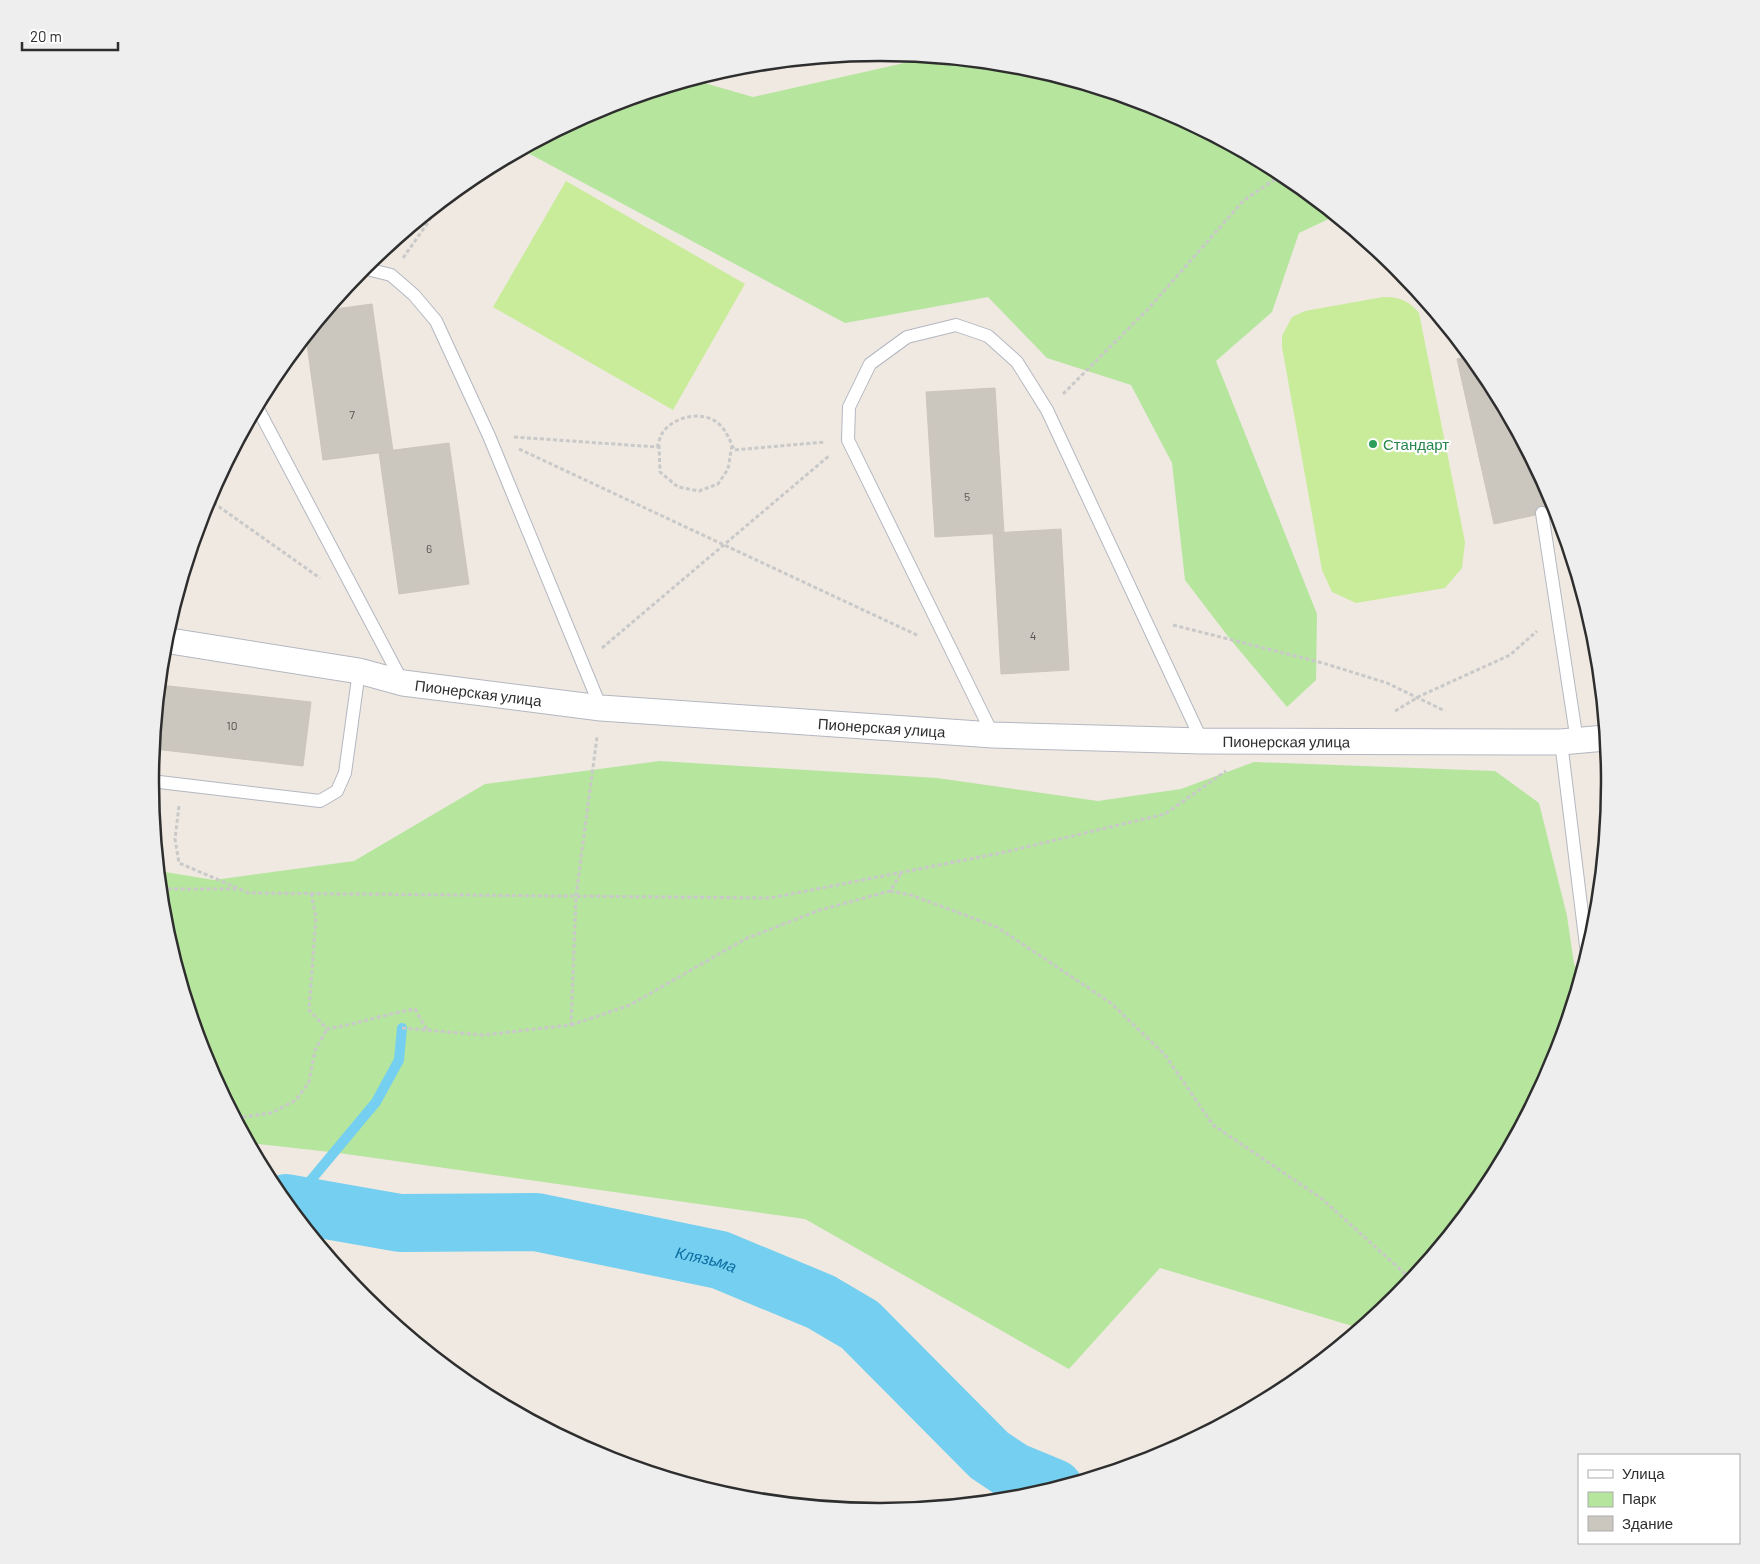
<svg xmlns="http://www.w3.org/2000/svg" width="1760" height="1564" font-family="Barlow,sans-serif">
	<style>
		.green { fill: #b6e59e }
		.pitch { fill: #c9ec9a }
		.lines { fill: none; stroke-linecap: round; stroke-linejoin: round }
		.stream { stroke: #75cff0; stroke-width: 10 }
		.river { stroke: #75cff0; stroke-width: 58 }
		.building { fill: #cbc7bf; stroke: #cbc5ba }
		.service-casing { stroke: #b4b7c1; stroke-width: 14 }
		.minor-casing { stroke: #b4b7c1; stroke-width: 27 }
		.path { stroke: #c9c9c9; stroke-width: 3; stroke-dasharray: 4 2.5; stroke-linecap: butt }
		.service { stroke: #fff; stroke-width: 12 }
		.minor { stroke: #fff; stroke-width: 25 }
		.leisure-dot { fill: #2e9e5b; stroke: #fff; stroke-width: 2 }
		.labels { text-anchor: middle; dominant-baseline: central; stroke-width: 4.5; stroke-linejoin: round; paint-order: stroke }
		.number-label { font-size: 12px; fill: #555452 }
		.leisure-label { font-size: 15px; fill: #27864d; stroke: #fff; text-anchor: start }
		.street-label { font-size: 15px; fill: #2e2e2e; stroke: #fff }
		.water-label { font-size: 16px; font-style: italic; fill: #0d6fa3; stroke: #fff }
		.rim { fill: none; stroke: #2e2e2e; stroke-width: 2.5 }
	</style>
	<rect width="100%" height="100%" fill="#efe9e1"/>
	<!-- green -->
	<path class="green" d="M931,57L1023,67L1159,108L1286,176L1335,216L1299,233L1272,312L1216,361L1317,614L1316,680L1287,707L1230,639L1185,580L1172,463L1131,385L1047,358L988,297L845,323L526,152L509,157L601,108L694,80L753,97Z
		M660,761L937,778L1098,801L1181,789L1254,762L1495,771L1539,803L1567,916L1574,964L1580,976L1554,1061L1486,1188L1396,1298L1359,1328L1160,1268L1069,1369L805,1219L339,1153L250,1143L206,1061L164,924L159,871L214,880L354,861L485,784Z"/>
	<!-- pitch -->
	<path class="pitch" d="M566,181L745,284L673,410L493,307Z
		M1383,297C1399,297 1408,300 1419,313L1465,542L1462,568L1445,588L1356,603L1332,592L1322,570L1282,347V336L1292,317L1305,311Z"/>
	<g class="lines">
		<!-- stream -->
		<path class="stream" d="M291,1204L376,1102L399,1060L402,1028"/>
		<!-- river -->
		<path class="river" id="s1" d="M286,1203L400,1223L536,1222L720,1260L821,1302L860,1325L989,1455L1013,1471L1054,1488"/>
	</g>
	<!-- building -->
	<path class="building" d="M372,304L393,451L323,460L306,337L328,310Z
		M1470,356L1487,377L1542,481L1549,512L1494,524L1457,359Z
		M995,388L1004,533L935,537L926,392Z
		M449,443L469,584L399,594L379,452Z
		M1061,529L1069,670L1001,674L993,533Z
		M160,685L311,702L303,766L154,749Z"/>
	<g class="lines">
		<defs>
			<path id="service" d="M363,268L391,275L414,295L436,321L489,436L601,708
				M257,407L403,683
				M1542,513L1577,741
				M993,735L848,440L849,407L870,364L907,337L956,325L988,336L1017,362L1047,410L1202,741
				M1561,742L1587,954
				M151,781L320,801L337,791L345,773L359,671"/>
			<g id="minor">
				<path id="s2" d="M164,640L359,671L403,683L601,708L993,735L1202,741L1561,742L1605,738"/>
			</g>
		</defs>
		<!-- service casing -->
		<use href="#service" class="service-casing"/>
		<!-- minor casing -->
		<use href="#minor" class="minor-casing"/>
		<!-- path -->
		<path class="path" d="M403,258L443,201
			M1063,394L1148,309L1244,200L1283,174
			M514,437L657,447C659,442 660,436 663,432C674,417 699,411 715,421C725,427 730,440 734,450L825,442
			M659,445L660,472L678,487L699,491L718,484L728,469L732,445
			M519,449L919,636
			M208,499L320,578
			M1173,625L1323,663L1387,683L1445,711
			M602,648L830,455
			M1395,711L1420,696L1510,655L1537,631
			M179,806L175,839L179,863L249,893L770,898L1005,852L1165,814L1226,771
			M161,889H238
			M890,891L911,895L997,927L1111,1003L1165,1055L1213,1125L1321,1198L1411,1279
			M311,893L316,917L309,1010L327,1029C357,1024 385,1014 415,1009L427,1030
			M571,1025L630,1005L745,939L820,910L890,891L902,872
			M402,1028L483,1035L571,1025L576,896L597,737
			M236,1118L271,1113L296,1100L309,1082L315,1050L327,1029"/>
		<!-- service -->
		<use href="#service" class="service"/>
		<!-- minor -->
		<use href="#minor" class="minor"/>
	</g>
	<!-- markers -->
	<circle class="leisure-dot" cx="1373" cy="444" r="5"/>
	<g class="labels">
		<!-- number labels -->
		<g class="number-label">
			<text x="352" y="414">7</text>
			<text x="967" y="496">5</text>
			<text x="429" y="548">6</text>
			<text x="1033" y="635">4</text>
			<text x="232" y="725">10</text>
		</g>
		<!-- leisure labels -->
		<g class="leisure-label">
			<text x="1383" y="444">Стандарт</text>
		</g>
		<!-- street labels -->
		<g class="street-label">
			<text stroke="none"><textPath href="#s2" startOffset="319">Пионерская улица</textPath></text>
			<text stroke="none"><textPath href="#s2" startOffset="724">Пионерская улица</textPath></text>
			<text stroke="none"><textPath href="#s2" startOffset="1129">Пионерская улица</textPath></text>
		</g>
		<!-- water labels -->
		<g class="water-label">
			<text stroke="none"><textPath href="#s1" startOffset="426">Клязьма</textPath></text>
		</g>
	</g>
	<!-- crop -->
	<path d="M0 0H1760V1564H0ZM159 782a721 721 0 1 1 1442 0a721 721 0 1 1-1442 0Z" fill="#eee" fill-rule="evenodd"/>
	<path class="rim" d="M159 782a721 721 0 1 1 1442 0a721 721 0 1 1-1442 0Z"/>
	<!-- legend -->
	<rect x="1578" y="1454" width="162" height="90" fill="#ffffff" stroke="#ababab"/>
	<rect x="1588" y="1470" width="25" height="8" fill="#ffffff" stroke="#ababab"/>
	<text x="1622" y="1479" font-size="15" fill="#2e2e2e">Улица</text>
	<rect x="1588" y="1492" width="25" height="15" fill="#b6e59e" stroke="#ababab"/>
	<text x="1622" y="1504" font-size="15" fill="#2e2e2e">Парк</text>
	<rect x="1588" y="1516" width="25" height="15" fill="#cbc7bf" stroke="#ababab"/>
	<text x="1622" y="1529" font-size="15" fill="#2e2e2e">Здание</text>
	<!-- scale -->
	<path d="M22 42v8h96v-8" fill="none" stroke="#2e2e2e" stroke-width="2.5"/>
	<text x="30" y="42" font-size="15" fill="#2e2e2e" stroke="#ffffff" stroke-width="4" paint-order="stroke">20 m</text>
</svg>
